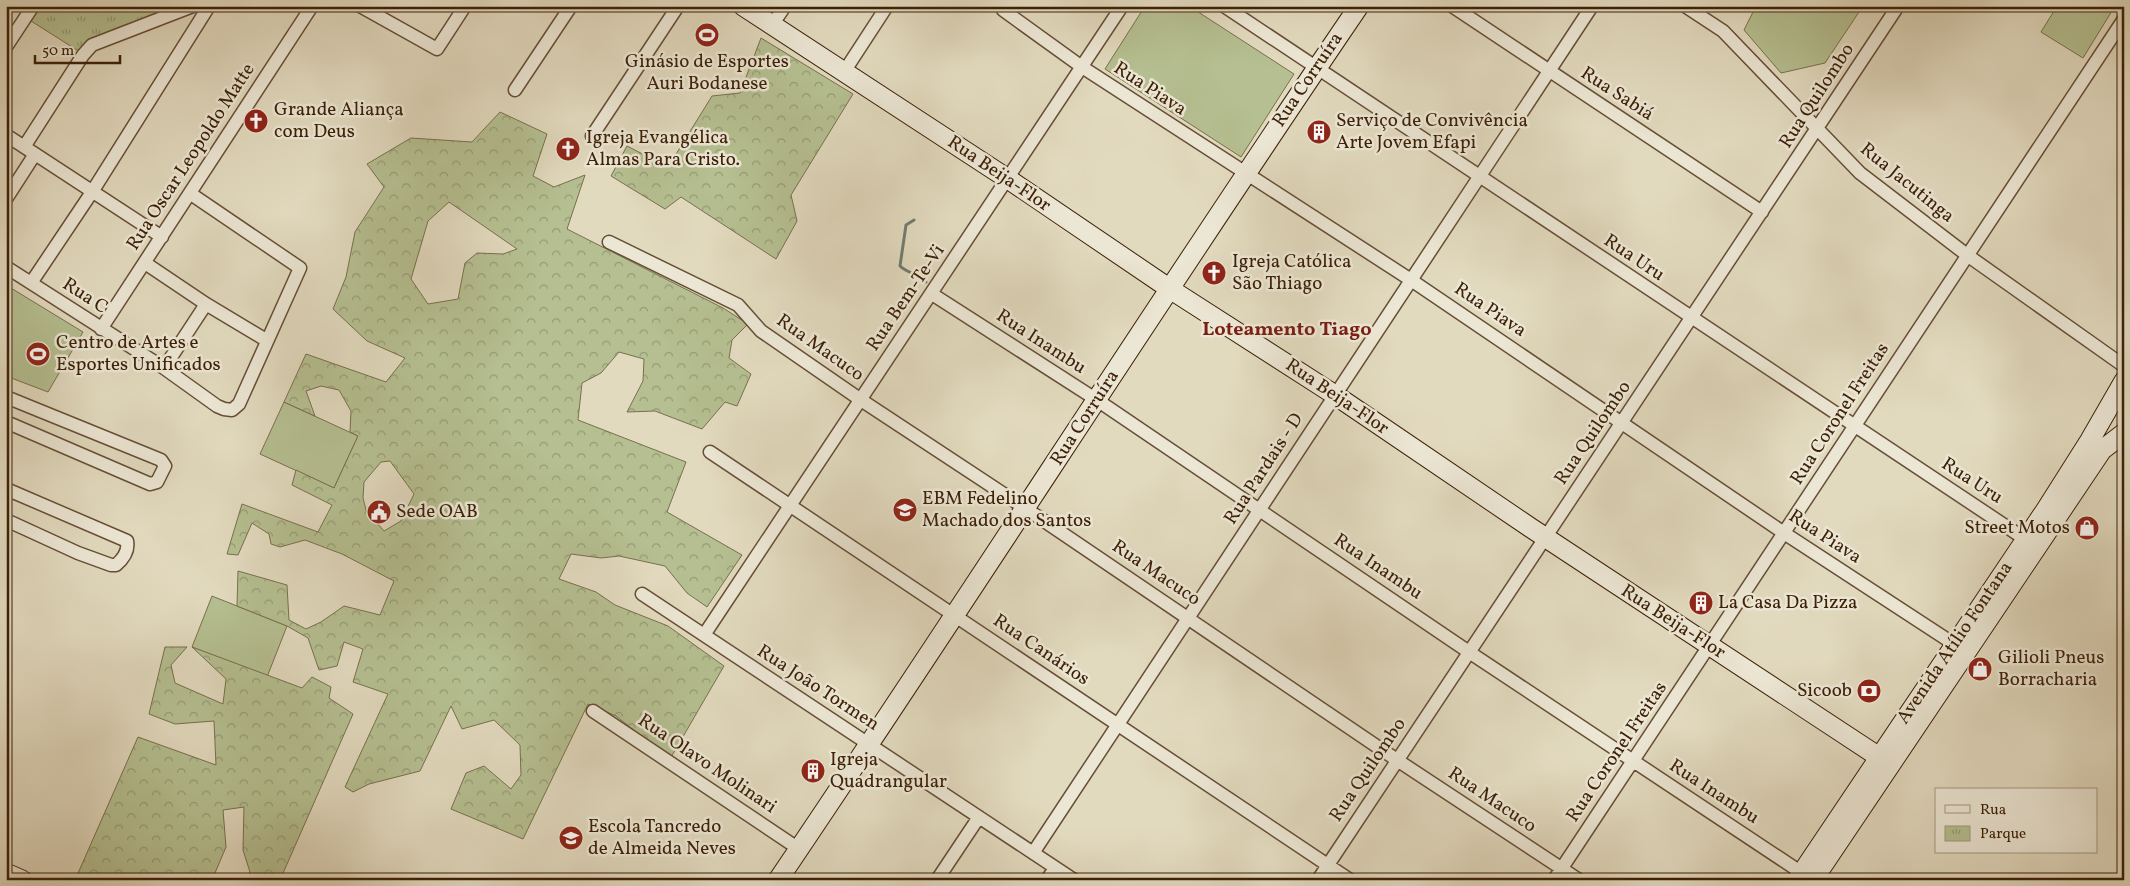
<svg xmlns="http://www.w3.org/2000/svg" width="2130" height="886" font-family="Vollkorn,serif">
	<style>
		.green { fill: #b5bf91; stroke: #78704c }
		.forest { fill: url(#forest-crowns); stroke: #78704c; fill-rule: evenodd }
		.park { fill: url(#park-tufts); stroke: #78704c }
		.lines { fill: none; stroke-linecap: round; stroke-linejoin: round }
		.stream { stroke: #717c71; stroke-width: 3 }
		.street-casing { stroke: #664e35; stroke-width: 15 }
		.secondary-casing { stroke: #3c2007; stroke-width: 21 }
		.street { stroke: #ece7d5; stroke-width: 12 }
		.secondary { stroke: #ece7d5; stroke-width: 19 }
		.labels { text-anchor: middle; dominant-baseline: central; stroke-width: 5; stroke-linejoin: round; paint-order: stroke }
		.poi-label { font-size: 19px; fill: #3c2007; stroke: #ece7d5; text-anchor: start }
		.street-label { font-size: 19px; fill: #3c2007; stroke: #ece7d5 }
		.neighbourhood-label { font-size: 20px; font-weight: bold; fill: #7a1f14; stroke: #ece7d5 }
	</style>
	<defs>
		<pattern id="forest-crowns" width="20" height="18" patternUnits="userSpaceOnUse" patternTransform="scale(1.25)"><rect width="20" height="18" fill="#b5bf91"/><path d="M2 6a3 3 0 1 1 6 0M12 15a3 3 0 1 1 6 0" fill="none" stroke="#949b74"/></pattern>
		<pattern id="park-tufts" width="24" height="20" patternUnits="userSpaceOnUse" patternTransform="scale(1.25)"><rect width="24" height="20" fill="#b5bf91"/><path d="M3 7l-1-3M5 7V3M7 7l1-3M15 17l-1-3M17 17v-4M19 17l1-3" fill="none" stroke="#949b74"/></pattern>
	</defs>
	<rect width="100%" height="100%" fill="#e2dabf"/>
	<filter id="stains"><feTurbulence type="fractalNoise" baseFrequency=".004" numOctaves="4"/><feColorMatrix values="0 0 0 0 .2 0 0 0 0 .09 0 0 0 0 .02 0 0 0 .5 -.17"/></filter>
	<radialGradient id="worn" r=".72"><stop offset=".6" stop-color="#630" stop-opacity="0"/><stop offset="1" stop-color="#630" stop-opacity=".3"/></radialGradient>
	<!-- green -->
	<path class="green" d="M1145,6H1189L1294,74L1241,157L1105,69Z
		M1756,6H1863L1825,63L1781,73L1744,30Z
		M2057,6H2115L2083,58L2041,32Z
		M6,285L83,332L48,392L6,376Z
		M284,402L358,436L334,488L260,454Z
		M212,596L287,626L267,677L192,647Z"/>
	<!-- forest -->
	<path class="forest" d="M761,38L853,94L791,195L797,221L776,259L681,197L665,209L611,176L627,146L668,167L712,96L740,93Z
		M500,112L547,134L533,176L554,187L585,175L567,229L723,308L748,324L732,340L729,358L751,374L737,406L725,402L702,429L655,411L627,412L643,381L644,359L619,352L601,373L582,383L578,420L686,462L667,512L742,555L707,607L687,593L665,566L619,556L601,558L571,554L559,579L596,592L615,605L668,626L724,666L670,759L616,716L588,704L523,839L451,809L466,773L484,766L511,789L521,775L520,745L494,720L462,729L451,706L420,771L369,784L353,792L345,787L388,694L353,682L363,649L344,642L337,666L319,670L308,638L287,626L237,606L238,571L287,585L289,620L306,629L321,622L344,606L380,615L394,581L342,554L305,540L280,547L271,544L269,534L252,523L238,555L227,554L242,504L318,532L332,505L292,485L296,470L334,488L358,436L350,432L351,411L339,390L321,386L306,391L315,416L284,402L306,354L386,382L405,358L367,341L333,309L346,277L355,232L384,187L367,164L411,138L472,142ZM449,202L517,249L503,254L477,253L465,263L458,299L428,304L411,279L428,221ZM390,461L414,494L401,521L384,531L366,510L363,498L364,482L381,462Z
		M165,647H187L171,665L175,683L223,704L226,679L192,647L302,688L312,677L331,687L329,698L353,714L280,880H248L250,872L243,850L244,807L223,810L226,847L212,880H197L182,875L180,880H75L138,737L216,765L214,721L175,724L149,714Z"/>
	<!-- park -->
	<path class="park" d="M40,6H174L84,46L80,52L31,21Z"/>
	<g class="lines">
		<!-- stream -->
		<path class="stream" d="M914,220L906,225L900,266C908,274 921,274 926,282"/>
		<defs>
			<path id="street" d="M360,6L437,49L465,6
				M1224,6L2025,539
				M1452,6L1762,212
				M1685,6L1723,31L1860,173L1967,255L2124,366
				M1003,10L1082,67L1411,280L1784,533L1954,644
				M772,25L785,6
				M6,47L33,6
				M844,72L887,6
				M515,90L571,6
				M6,135L162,237
				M592,136L678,6
				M24,147L83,55L92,45L193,6
				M6,199L35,154
				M609,242L738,305L761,331L861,400L1025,508L1397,760L1579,880
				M145,263L206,304L266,340
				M6,267L164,368L217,406L224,409L232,410L239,404L300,268L191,194
				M31,283L92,192L209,6
				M932,294L1097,400L1469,652L1802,873
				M101,329L312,6
				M164,368L206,304
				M6,397L161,460L165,466L157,482L150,484L6,422
				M710,452L1350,880
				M6,489L127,541C129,551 123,559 116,565H111L78,553L6,520
				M642,594L1074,880
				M704,635L1122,6
				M593,711L799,849
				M1033,853L1592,6
				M937,880L979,817
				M1047,880L1055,868
				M1318,880L1898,6
				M1554,880L2124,19"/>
			<path id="secondary" d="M743,6L1008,179L1170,289L1335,395L1531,528L1879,757
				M6,873L22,880
				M778,880C974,590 1162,295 1359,6
				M1797,880L2045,511L2090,440L2124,381
				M1813,880L2098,456L2102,450L2124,433"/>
		</defs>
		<!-- street casing -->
		<use href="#street" class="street-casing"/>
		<!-- secondary casing -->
		<use href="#secondary" class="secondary-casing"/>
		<!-- street -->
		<use href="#street" class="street"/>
		<!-- secondary -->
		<use href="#secondary" class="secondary"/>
	</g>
	<!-- icons -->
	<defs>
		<symbol id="stadium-disc" viewBox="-11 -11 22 22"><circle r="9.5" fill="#8f2418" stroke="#ece7d5"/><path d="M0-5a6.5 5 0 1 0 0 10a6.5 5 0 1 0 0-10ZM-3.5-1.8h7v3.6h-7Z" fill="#fff"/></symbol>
		<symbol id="church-disc" viewBox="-11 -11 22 22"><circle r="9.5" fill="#8f2418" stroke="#ece7d5"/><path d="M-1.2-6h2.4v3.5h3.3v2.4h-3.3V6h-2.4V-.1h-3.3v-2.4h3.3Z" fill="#fff"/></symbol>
		<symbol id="building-disc" viewBox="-11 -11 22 22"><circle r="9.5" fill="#8f2418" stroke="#ece7d5"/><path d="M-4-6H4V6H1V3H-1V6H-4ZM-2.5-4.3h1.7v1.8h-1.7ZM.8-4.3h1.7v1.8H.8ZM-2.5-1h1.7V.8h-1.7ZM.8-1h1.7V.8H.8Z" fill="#fff"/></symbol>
		<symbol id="school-disc" viewBox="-11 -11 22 22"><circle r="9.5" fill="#8f2418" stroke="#ece7d5"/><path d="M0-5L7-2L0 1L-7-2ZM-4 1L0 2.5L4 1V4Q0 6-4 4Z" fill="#fff"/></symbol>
		<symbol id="civic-disc" viewBox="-11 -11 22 22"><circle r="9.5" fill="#8f2418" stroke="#ece7d5"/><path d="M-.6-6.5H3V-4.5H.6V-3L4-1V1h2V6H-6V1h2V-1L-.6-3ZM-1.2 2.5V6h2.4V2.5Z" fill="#fff"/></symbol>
		<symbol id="shop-disc" viewBox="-11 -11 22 22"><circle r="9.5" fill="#8f2418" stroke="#ece7d5"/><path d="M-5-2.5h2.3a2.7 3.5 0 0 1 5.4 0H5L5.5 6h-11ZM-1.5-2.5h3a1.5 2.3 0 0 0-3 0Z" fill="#fff"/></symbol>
		<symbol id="bank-disc" viewBox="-11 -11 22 22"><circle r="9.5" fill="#8f2418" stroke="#ece7d5"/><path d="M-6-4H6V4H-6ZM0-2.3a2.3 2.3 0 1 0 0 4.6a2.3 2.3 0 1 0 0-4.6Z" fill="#fff"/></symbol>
	</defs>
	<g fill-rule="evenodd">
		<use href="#stadium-disc" x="693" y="21" width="28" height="28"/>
		<use href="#church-disc" x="242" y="107" width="28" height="28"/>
		<use href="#building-disc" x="1305" y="118" width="28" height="28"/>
		<use href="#church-disc" x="554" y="135" width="28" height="28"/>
		<use href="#church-disc" x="1200" y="259" width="28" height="28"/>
		<use href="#stadium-disc" x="24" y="340" width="28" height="28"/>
		<use href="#school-disc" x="891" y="496" width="28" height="28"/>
		<use href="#civic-disc" x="365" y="498" width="28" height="28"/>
		<use href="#shop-disc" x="2073" y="514" width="28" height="28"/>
		<use href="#building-disc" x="1687" y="589" width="28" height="28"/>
		<use href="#shop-disc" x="1966" y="655" width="28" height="28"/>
		<use href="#bank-disc" x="1855" y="677" width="28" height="28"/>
		<use href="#building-disc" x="799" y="757" width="28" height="28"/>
		<use href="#school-disc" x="557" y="824" width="28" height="28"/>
	</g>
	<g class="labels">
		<!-- poi labels -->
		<g class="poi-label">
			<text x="707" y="62" text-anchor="middle">Ginásio de Esportes<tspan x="707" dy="22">Auri Bodanese</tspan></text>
			<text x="274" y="110">Grande Aliança<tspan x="274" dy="22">com Deus</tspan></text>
			<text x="1336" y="121">Serviço de Convivência<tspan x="1336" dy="22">Arte Jovem Efapi</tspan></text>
			<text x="586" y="138">Igreja Evangélica<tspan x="586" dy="22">Almas Para Cristo.</tspan></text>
			<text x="1232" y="262">Igreja Católica<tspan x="1232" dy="22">São Thiago</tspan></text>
			<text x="56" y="343">Centro de Artes e<tspan x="56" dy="22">Esportes Unificados</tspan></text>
			<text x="922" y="499">EBM Fedelino<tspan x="922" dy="22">Machado dos Santos</tspan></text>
			<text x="396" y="512">Sede OAB</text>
			<text x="2070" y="528" text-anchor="end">Street Motos</text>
			<text x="1718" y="603">La Casa Da Pizza</text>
			<text x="1998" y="658">Gilioli Pneus<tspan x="1998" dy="22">Borracharia</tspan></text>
			<text x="1852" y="691" text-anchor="end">Sicoob</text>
			<text x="830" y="760">Igreja<tspan x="830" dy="22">Quadrangular</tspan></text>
			<text x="588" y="827">Escola Tancredo<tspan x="588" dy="22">de Almeida Neves</tspan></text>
		</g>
		<!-- street labels -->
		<g class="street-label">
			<text transform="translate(1308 80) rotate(-56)">Rua Corruíra</text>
			<text transform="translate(1150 89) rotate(33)">Rua Piava</text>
			<text transform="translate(1617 94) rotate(33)">Rua Sabiá</text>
			<text transform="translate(1817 96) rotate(-57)">Rua Quilombo</text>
			<text transform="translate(191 157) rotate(-57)">Rua Oscar Leopoldo Matte</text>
			<text transform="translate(999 174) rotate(34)">Rua Beija-Flor</text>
			<text transform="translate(1907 183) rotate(39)">Rua Jacutinga</text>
			<text transform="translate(1634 258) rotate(34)">Rua Uru</text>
			<text transform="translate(85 296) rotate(33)">Rua C</text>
			<text transform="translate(906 298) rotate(-56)">Rua Bem-Te-Vi</text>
			<text transform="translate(1490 310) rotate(34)">Rua Piava</text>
			<text transform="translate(1041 342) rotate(33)">Rua Inambu</text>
			<text transform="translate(820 348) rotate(35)">Rua Macuco</text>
			<text transform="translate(1337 397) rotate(34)">Rua Beija-Flor</text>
			<text transform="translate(1840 414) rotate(-57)">Rua Coronel Freitas</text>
			<text transform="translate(1085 418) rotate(-57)">Rua Corruíra</text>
			<text transform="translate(1593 433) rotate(-56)">Rua Quilombo</text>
			<text transform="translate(1264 469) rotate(-57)">Rua Pardais - D</text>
			<text transform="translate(1972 481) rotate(33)">Rua Uru</text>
			<text transform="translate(1825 537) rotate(33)">Rua Piava</text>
			<text transform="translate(1378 567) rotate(34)">Rua Inambu</text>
			<text transform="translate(1156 573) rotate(34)">Rua Macuco</text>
			<text transform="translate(1673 622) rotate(33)">Rua Beija-Flor</text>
			<text transform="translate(1955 643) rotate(-56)">Avenida Atílio Fontana</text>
			<text transform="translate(1041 650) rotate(34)">Rua Canários</text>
			<text transform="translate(818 688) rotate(33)">Rua João Tormen</text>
			<text transform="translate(1617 752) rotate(-56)">Rua Coronel Freitas</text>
			<text transform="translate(707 764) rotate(34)">Rua Olavo Molinari</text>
			<text transform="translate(1368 770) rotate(-56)">Rua Quilombo</text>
			<text transform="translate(1714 792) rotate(33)">Rua Inambu</text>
			<text transform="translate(1492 800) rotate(34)">Rua Macuco</text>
		</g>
		<!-- neighbourhood labels -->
		<g class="neighbourhood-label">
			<text x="1287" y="330">Loteamento Tiago</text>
		</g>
	</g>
	<!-- margin -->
	<rect width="2130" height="886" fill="none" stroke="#e2dabf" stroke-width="25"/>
	<rect x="8" y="8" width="2115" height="871" fill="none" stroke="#3c2007" stroke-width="2.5"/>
	<rect x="12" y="12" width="2105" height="861" fill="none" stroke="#3c2007"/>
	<!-- legend -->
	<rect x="1935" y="788" width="162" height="65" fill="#ece7d5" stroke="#a69783"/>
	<rect x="1945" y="805" width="25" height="8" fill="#ece7d5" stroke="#a69783"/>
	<text x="1980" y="814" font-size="15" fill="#3c2007">Rua</text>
	<rect x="1945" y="826" width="25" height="15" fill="url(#park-tufts)" stroke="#a69783"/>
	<text x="1980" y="838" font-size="15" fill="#3c2007">Parque</text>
	<!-- scale -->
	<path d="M35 55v8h85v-8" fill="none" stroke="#3c2007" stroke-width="2.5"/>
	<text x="42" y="55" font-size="15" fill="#3c2007" stroke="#ece7d5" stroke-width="4" paint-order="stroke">50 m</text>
	<rect width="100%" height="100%" filter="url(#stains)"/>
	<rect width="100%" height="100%" fill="url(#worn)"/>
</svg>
